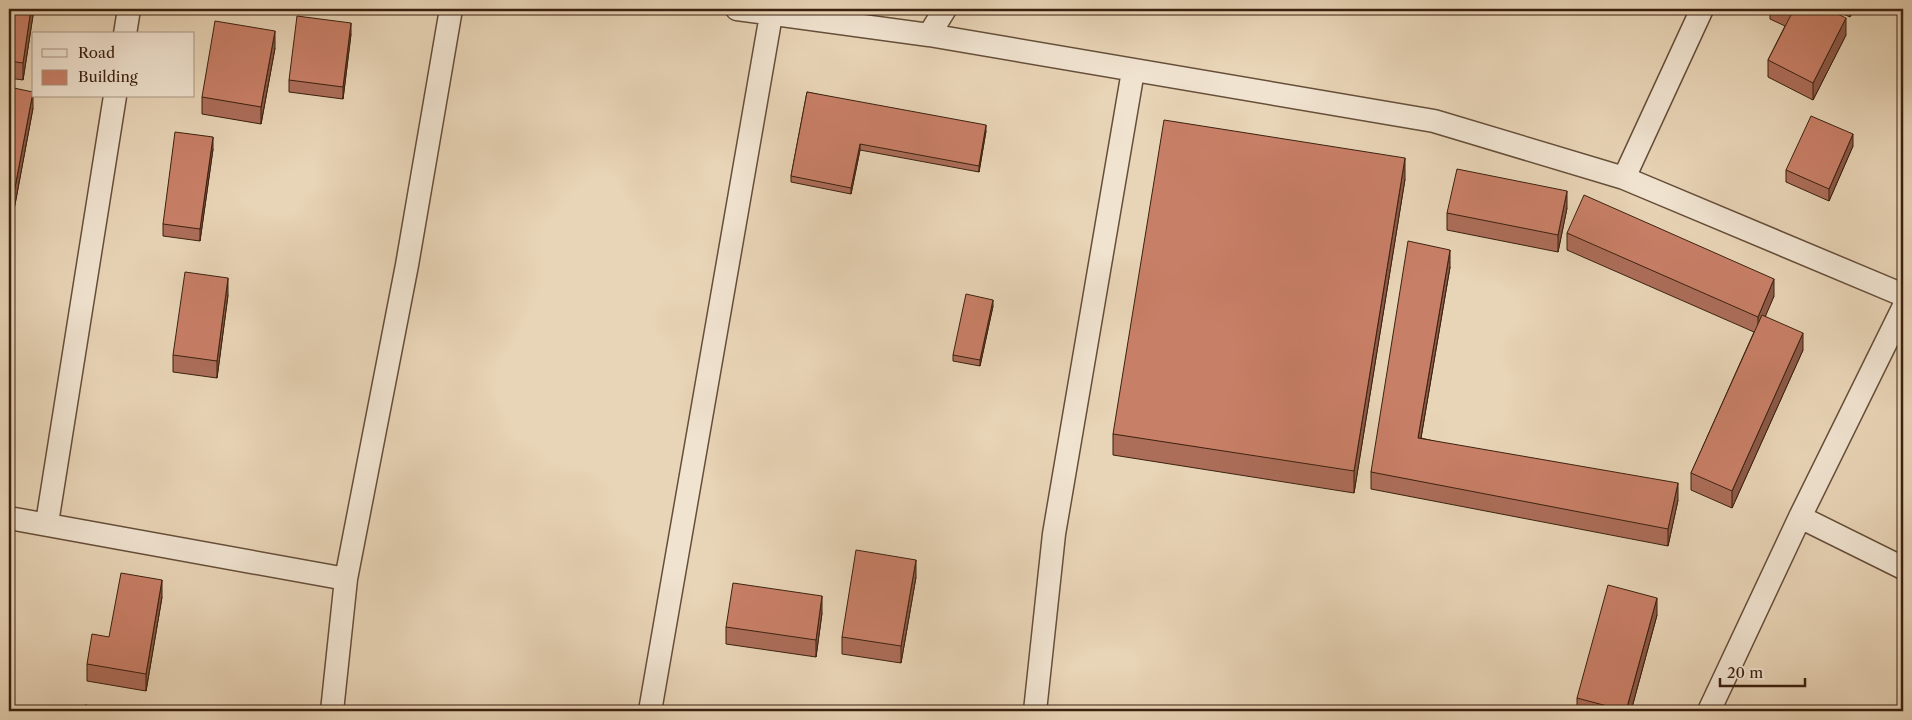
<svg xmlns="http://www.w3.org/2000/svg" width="1912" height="720" font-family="'Libre Caslon Text',serif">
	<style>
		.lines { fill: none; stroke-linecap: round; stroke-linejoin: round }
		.street-casing { stroke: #664e39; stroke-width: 25 }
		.street { stroke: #f0e3d0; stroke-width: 22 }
		.wall { fill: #ac6d59; stroke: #3b210f }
		.shaded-wall { fill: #8c5948; stroke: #3b210f }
		.building { fill: #c87f67; stroke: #3b210f }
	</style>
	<rect width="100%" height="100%" fill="#e8d4b6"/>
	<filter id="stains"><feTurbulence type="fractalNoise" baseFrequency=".004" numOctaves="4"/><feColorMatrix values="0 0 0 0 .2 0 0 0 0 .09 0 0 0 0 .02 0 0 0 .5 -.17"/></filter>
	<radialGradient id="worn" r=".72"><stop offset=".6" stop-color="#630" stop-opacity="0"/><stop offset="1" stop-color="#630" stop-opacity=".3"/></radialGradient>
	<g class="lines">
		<defs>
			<path id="street" d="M737,9L929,35L1434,121L1624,178L1903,295
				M125,34L129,9
				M929,35L945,9
				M1624,178L1702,9
				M1800,517L1903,568
				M9,518L346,579
				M47,523L115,96
				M332,711L346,579L407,265L451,9
				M650,711L771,15
				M1035,711L1054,534L1133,71
				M1709,711L1800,517L1903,308"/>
		</defs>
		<!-- street casing -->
		<use href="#street" class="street-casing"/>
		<!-- street -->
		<use href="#street" class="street"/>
	</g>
	<!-- wall -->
	<path class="wall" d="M9,9H34L23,80L9,78Z
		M1770,9H1827L1846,35L1813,100L1768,77V60L1785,26L1770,19Z
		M1832,9H1854L1850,17Z
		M351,34L343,99L289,92V80Z
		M275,48L261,124L202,114V97Z
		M9,87L33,108L13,215H9Z
		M807,92L986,131L979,172L860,150L851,194L791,182V176Z
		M1853,146L1829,201L1786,182V170Z
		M213,149L200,241L163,236V224Z
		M1405,179L1354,493L1113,455V434Z
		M1567,208L1558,252L1447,230V213Z
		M1567,233L1774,296L1765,316L1803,350L1732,508L1691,490V473L1754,332L1567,250Z
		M1450,267L1421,438L1678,500L1668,546L1371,489V472Z
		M228,295L217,378L173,372V355Z
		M993,306L980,366L953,361V355Z
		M916,577L901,663L842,654V637Z
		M162,597L146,691L87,681V664Z
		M822,613L816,657L726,644V627Z
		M1657,615L1631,711H1577V698Z
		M1903,660V675H1902V663Z"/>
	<!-- shaded-wall -->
	<path class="shaded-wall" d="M31,9H34L23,80V63Z
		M1850,9H1854L1850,17Z
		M1846,18V35L1813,100V83Z
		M351,23V34L343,99V87Z
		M275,31V48L261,124V107Z
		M33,92V108L13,215V198Z
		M986,125V131L979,172V166Z
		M1853,134V146L1829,201V189Z
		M213,137V149L200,241V229Z
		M860,144V150L851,194V188Z
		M1405,158V179L1354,493V471Z
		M1567,191V208L1558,252V235Z
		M1450,250V267L1418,455V438Z
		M228,278V295L217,378V361Z
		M1774,279V296L1758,334V317Z
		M993,300V306L980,366V360Z
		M1803,333V350L1732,508V491Z
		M1678,483V500L1668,546V529Z
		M916,560V577L901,663V646Z
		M162,580V597L146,691V674Z
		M822,596V613L816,657V640Z
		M1657,598V615L1631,711H1626Z"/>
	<!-- building -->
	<path class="building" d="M9,9H31L23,63L9,61Z
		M1784,9H1827L1846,18L1813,83L1768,60L1792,13Z
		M297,16L351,23L343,87L289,80Z
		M215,21L275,31L261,107L202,97Z
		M9,87L33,92L13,198H9Z
		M807,92L986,125L979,166L860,144L851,188L791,176Z
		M1811,116L1853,134L1829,189L1786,170Z
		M1164,120L1405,158L1354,471L1113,434Z
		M175,132L213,137L200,229L163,224Z
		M1457,169L1567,191L1558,235L1447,213Z
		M1584,195L1774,279L1758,317L1567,233Z
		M1408,241L1450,250L1418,438L1678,483L1668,529L1371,472Z
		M185,272L228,278L217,361L173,355Z
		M966,294L993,300L980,360L953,355Z
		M1762,315L1803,333L1732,491L1691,473Z
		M856,550L916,560L901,646L842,637Z
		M121,573L162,580L146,674L87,664L92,634L109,637Z
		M733,583L822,596L816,640L726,627Z
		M1608,585L1657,598L1626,711L1577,698Z
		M85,705L127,711H85Z"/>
	<!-- margin -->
	<rect width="1912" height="720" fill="none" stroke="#e8d4b6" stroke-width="30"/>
	<rect x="10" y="10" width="1892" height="700" fill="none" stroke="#3b210f" stroke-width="2.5"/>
	<rect x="15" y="15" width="1882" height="690" fill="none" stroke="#3b210f"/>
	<!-- legend -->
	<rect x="32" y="32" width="162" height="65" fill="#f0e3d0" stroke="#a89583"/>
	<rect x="42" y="49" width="25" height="8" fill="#f0e3d0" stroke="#a89583"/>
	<text x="78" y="58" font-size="15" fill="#3b210f">Road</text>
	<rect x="42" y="70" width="25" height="15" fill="#c87f67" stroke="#a89583"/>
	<text x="78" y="82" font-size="15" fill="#3b210f">Building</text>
	<!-- scale -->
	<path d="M1720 678v8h85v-8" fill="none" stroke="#3b210f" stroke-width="2.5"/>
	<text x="1727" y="678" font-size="15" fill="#3b210f" stroke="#f0e3d0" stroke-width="4" paint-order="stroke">20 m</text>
	<rect width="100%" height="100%" filter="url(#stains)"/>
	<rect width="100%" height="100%" fill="url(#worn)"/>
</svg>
